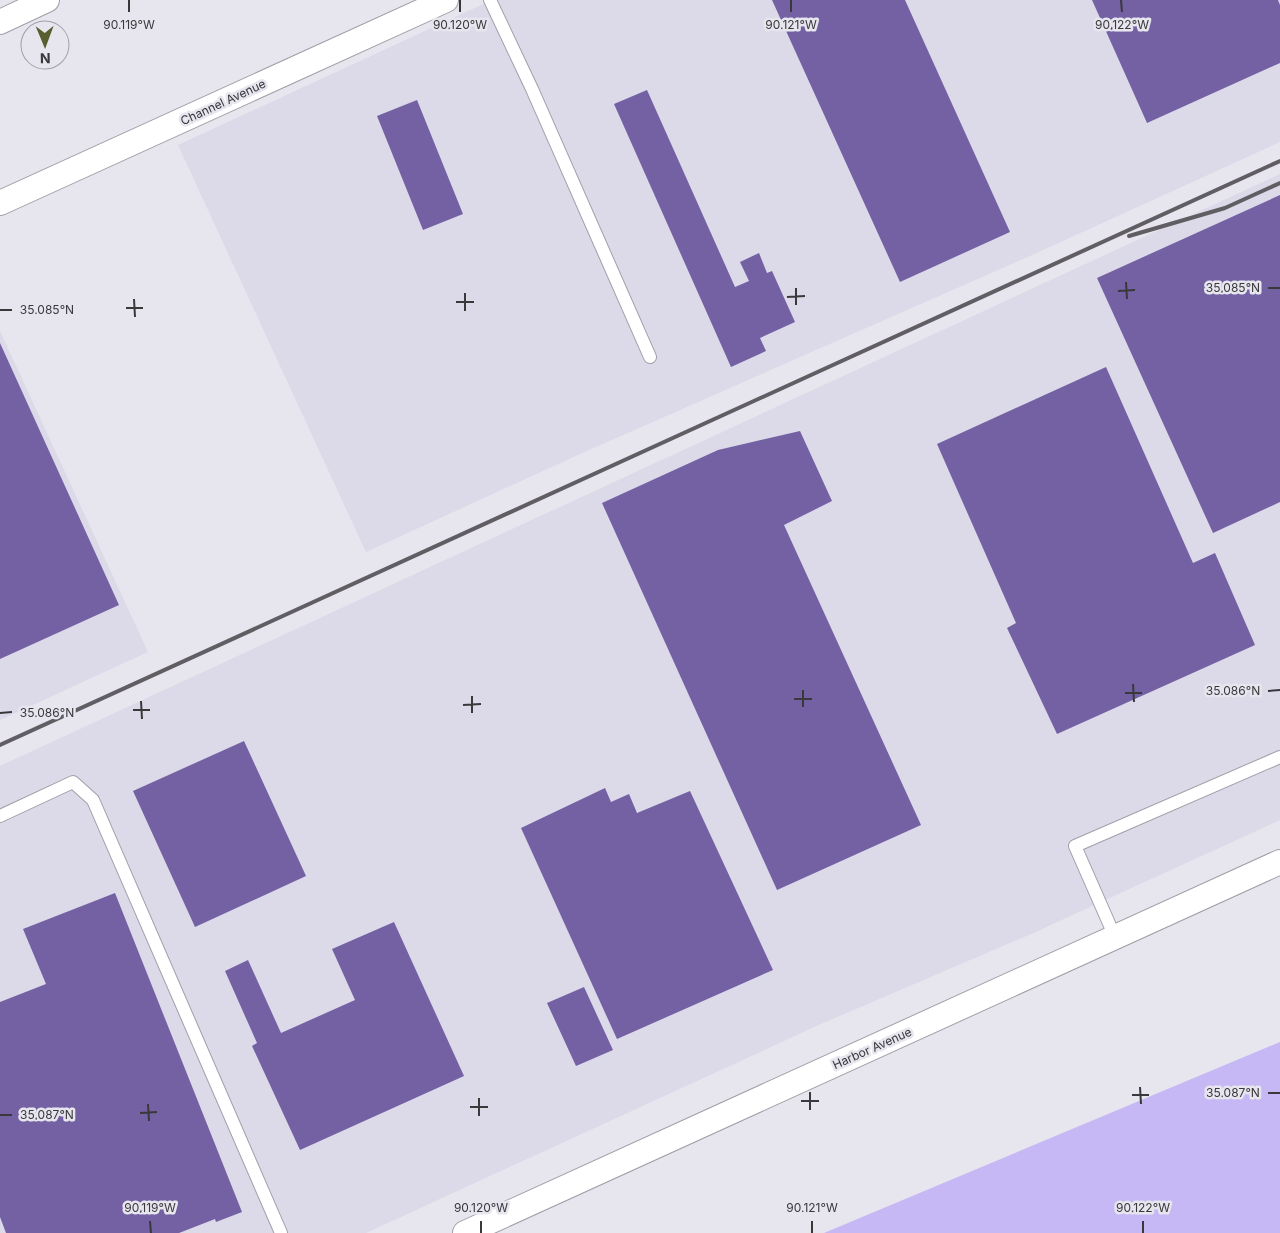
<svg xmlns="http://www.w3.org/2000/svg" width="1280" height="1233" font-family="Inter,sans-serif">
	<style>
		.built { fill: #dcd9e9 }
		.green { fill: #c6b8f4 }
		.building { fill: #7361a4 }
		.lines { fill: none; stroke-linecap: round; stroke-linejoin: round }
		.lane-casing { stroke: #a09fa7; stroke-width: 14 }
		.street-casing { stroke: #a09fa7; stroke-width: 26 }
		.lane { stroke: #fff; stroke-width: 12 }
		.street { stroke: #fff; stroke-width: 24 }
		.rail { stroke: #605e63; stroke-width: 4 }
		.ticks { fill: none; stroke: #39383b; stroke-width: 2 }
		.labels { text-anchor: middle; dominant-baseline: central; stroke-width: 5; stroke-linejoin: round; paint-order: stroke }
		.street-label { font-size: 12px; fill: #39383b; stroke: #e7e5ee }
		.ticks-label { font-size: 12px; text-anchor: middle; fill: #39383b; stroke: #e7e5ee; stroke-width: 5; stroke-linejoin: round; paint-order: stroke }
	</style>
	<rect width="100%" height="100%" fill="#e7e5ee"/>
	<!-- built -->
	<path class="built" d="M492,0H1280V142L1032,255L580,454L366,552L178,145Z
		M1280,174V820L1031,934L821,1024L366,1233H0V766Z
		M0,331L148,652L0,720Z"/>
	<!-- green -->
	<path class="green" d="M1280,1042V1233H824Z"/>
	<!-- building -->
	<path class="building" d="M772,0H905L1010,232L900,282Z
		M1092,0H1278L1280,5V63L1147,123Z
		M647,90L735,287L749,281L740,262L759,253L767,273L772,271L795,322L760,338L766,351L731,367L614,104Z
		M417,100L463,214L423,230L377,116Z
		M1280,195V502L1213,533L1097,278Z
		M0,343L119,605L0,659Z
		M1106,367L1193,563L1215,553L1255,645L1057,734L1007,628L1016,623L937,444Z
		M800,431L832,501L784,525L921,825L777,890L602,503L718,450Z
		M244,741L306,876L195,927L133,791Z
		M605,788L611,802L629,794L637,813L690,791L773,970L617,1039L521,828Z
		M115,893L242,1212L216,1222L215,1219L179,1233H6L0,1217V1002L46,984L23,929Z
		M394,922L464,1076L300,1150L252,1046L257,1043L225,971L248,960L281,1033L355,1000L332,949Z
		M584,987L613,1050L576,1066L547,1003Z"/>
	<g class="lines">
		<defs>
			<path id="lane" d="M490,0L532,89L650,357
				M0,816L73,782L93,800L281,1233
				M1115,937L1075,846L1280,757"/>
			<path id="street" d="M0,22L47,0
				M0,203L446,0
				M465,1233L1280,862"/>
		</defs>
		<!-- lane casing -->
		<use href="#lane" class="lane-casing"/>
		<!-- street casing -->
		<use href="#street" class="street-casing"/>
		<!-- lane -->
		<use href="#lane" class="lane"/>
		<!-- street -->
		<use href="#street" class="street"/>
		<!-- rail -->
		<path class="rail" d="M1129,236L1225,208L1280,183
			M0,745L1280,161"/>
	</g>
	<!-- ticks -->
	<path class="ticks" d="M129,0V12M460,0V12M791,0V12M1121,0L1122,12M1126,282L1127,299M796,288V305M1268,288H1280M1118,291L1135,290M465,293V311M787,297L805,296M134,299L135,317M456,302H474M126,308H143M0,310H12M1133,684L1134,702M803,690V707M1268,691L1280,690M1125,693H1142M472,696V713M794,699H812M141,701L142,719M463,705L481,704M133,710H150M0,713L12,712M1140,1087L1141,1104M810,1092V1110M1268,1093H1280M1132,1095H1149M479,1098V1116M801,1101H819M148,1104L149,1121M470,1107H488M140,1113L157,1112M0,1115H12M150,1221L151,1233M481,1221V1233M812,1221V1233M1143,1221V1233"/>
	<g class="labels">
		<!-- street labels -->
		<g class="street-label">
			<text transform="translate(223 102) rotate(-25)">Channel Avenue</text>
			<text transform="translate(872 1048) rotate(-24)">Harbor Avenue</text>
		</g>
	</g>
	<g class="ticks-label">
		<text x="129" y="29">90.119°W</text>
		<text x="460" y="29">90.120°W</text>
		<text x="791" y="29">90.121°W</text>
		<text x="1122" y="29">90.122°W</text>
		<text x="1233" y="292">35.085°N</text>
		<text x="47" y="314">35.085°N</text>
		<text x="1233" y="695">35.086°N</text>
		<text x="47" y="717">35.086°N</text>
		<text x="1233" y="1097">35.087°N</text>
		<text x="47" y="1119">35.087°N</text>
		<text x="150" y="1212">90.119°W</text>
		<text x="481" y="1212">90.120°W</text>
		<text x="812" y="1212">90.121°W</text>
		<text x="1143" y="1212">90.122°W</text>
	</g>
	<!-- north arrow -->
	<g transform="translate(45 45) rotate(179)"><circle r="24" fill="#e7e5ee" stroke="#a1a0a6"/>
	<path d="M0-4L9 19L0 12L-9 19Z" fill="#585e2d"/>
	<text y="-8" font-size="14" font-weight="bold" text-anchor="middle" fill="#39383b">N</text>
	</g>
</svg>
